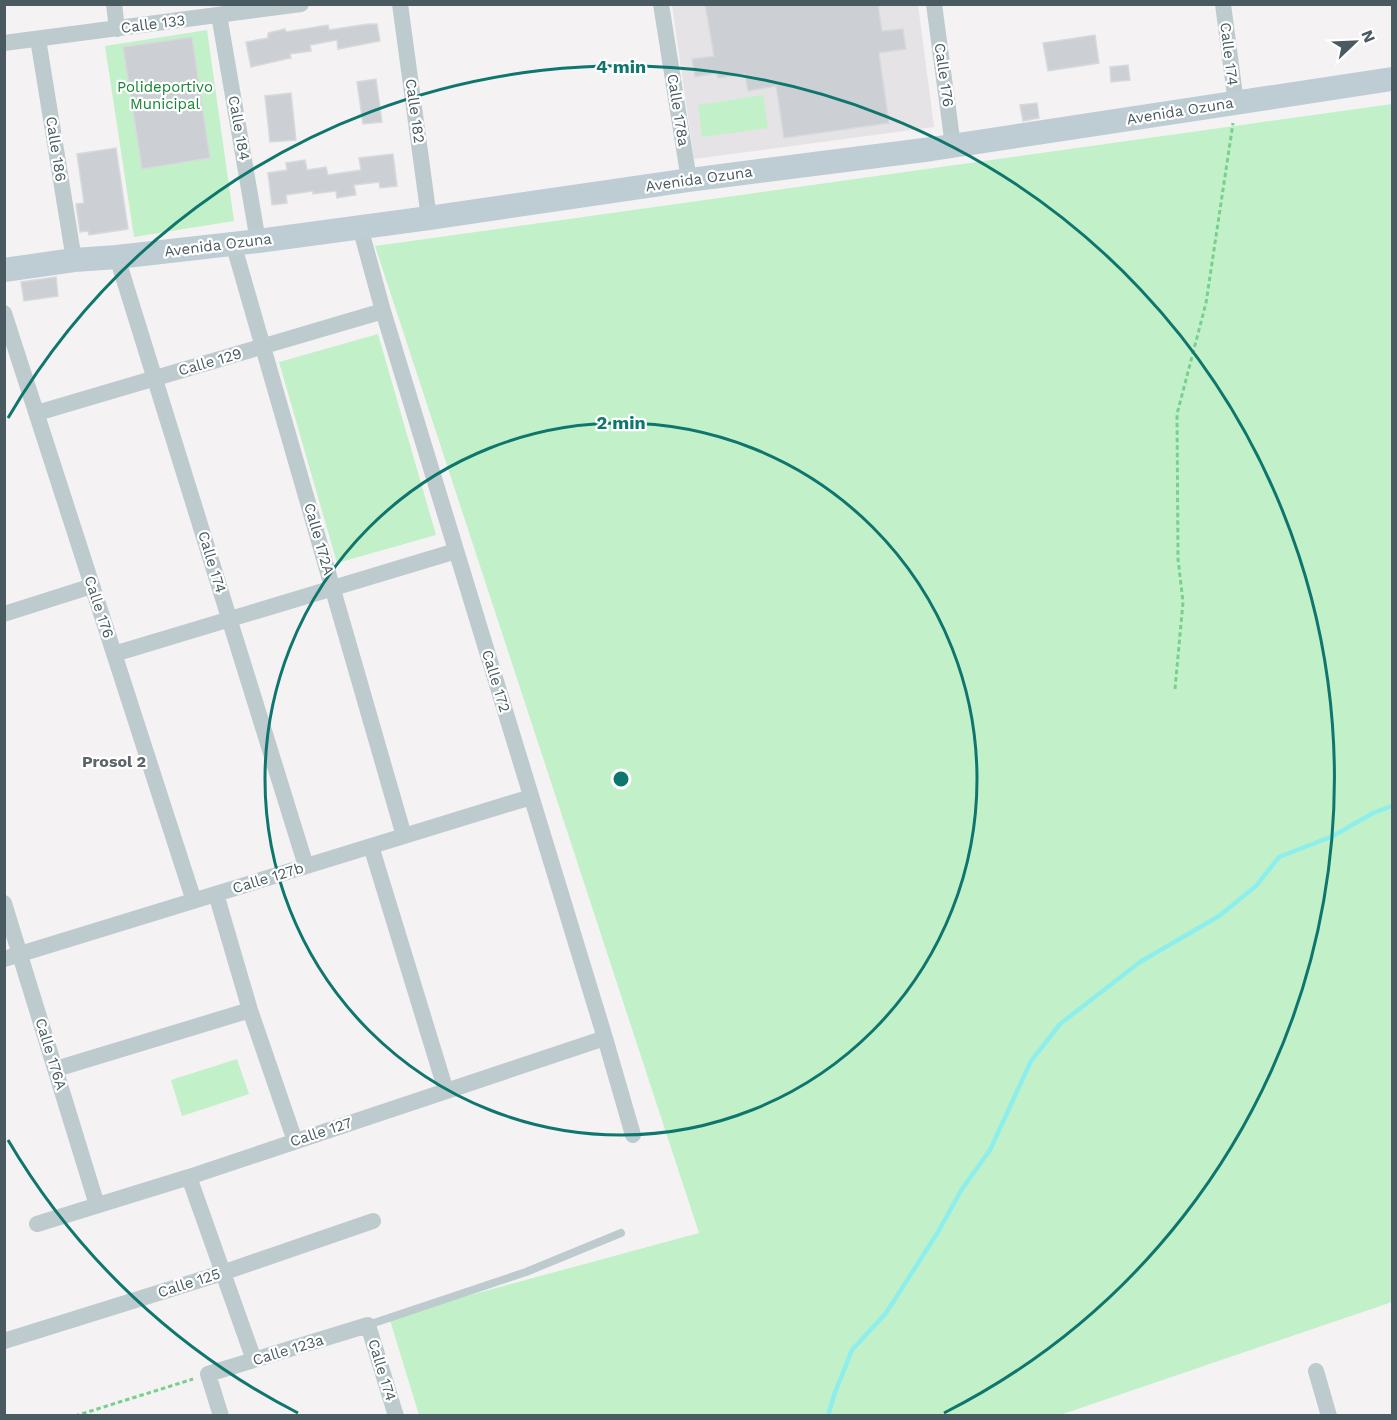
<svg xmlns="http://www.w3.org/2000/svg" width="1397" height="1420" font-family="'Work Sans',sans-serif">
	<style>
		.education { fill: #e5e3e5 }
		.green { fill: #c2f1c9 }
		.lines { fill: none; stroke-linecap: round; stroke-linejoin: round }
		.stream { stroke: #8eeeec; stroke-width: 4.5 }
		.building { fill: #ccd0d4; stroke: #d6dadd; stroke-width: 1.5 }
		.path { stroke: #78d090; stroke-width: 3; stroke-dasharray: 4.5 3; stroke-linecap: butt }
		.service { stroke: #bdcbce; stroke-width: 8 }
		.minor { stroke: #bdcbce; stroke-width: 16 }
		.secondary { stroke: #becdd3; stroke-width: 24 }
		.ring { fill: none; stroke: #0f766e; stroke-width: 3 }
		.labels { text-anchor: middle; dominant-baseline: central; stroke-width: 4.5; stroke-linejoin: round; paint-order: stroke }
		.street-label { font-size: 15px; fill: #495b60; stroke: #fff }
		.park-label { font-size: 15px; fill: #168534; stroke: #fff }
		.neighbourhood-label { font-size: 16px; font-weight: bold; fill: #5e6467; stroke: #fff }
		.centre { fill: #0f766e; stroke: #fff; stroke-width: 3 }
		.ring-label { font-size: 18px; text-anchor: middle; font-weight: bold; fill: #0f766e; stroke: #fff; stroke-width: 4.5; stroke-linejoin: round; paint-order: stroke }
	</style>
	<rect width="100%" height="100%" fill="#f4f2f3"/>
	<!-- education -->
	<path class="education" d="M672,5H918L934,127L694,159Z"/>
	<!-- green -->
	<path class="green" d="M207,30L234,221L134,237L105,46Z
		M763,95L768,128L702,137L698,105Z
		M1392,104V1302L1060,1415H419L389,1317L699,1233L375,246Z
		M378,334L436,535L337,563L279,362Z
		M237,1059L249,1094L182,1116L171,1080Z"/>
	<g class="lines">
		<!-- stream -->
		<path class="stream" d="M828,1416L834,1395L852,1350L886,1313L938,1232L962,1189L990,1150L1031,1061L1060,1024L1140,962L1219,916L1256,886L1279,857L1333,836L1373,813L1392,806"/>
	</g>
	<!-- building -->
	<path class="building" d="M705,4H878L882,31L903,29L906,49L879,53L889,123L784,138L776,86L748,91L745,74L718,78L717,73L695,77L692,59L714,56Z
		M368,24H377L380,41L338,49L337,40L310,45L311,51L290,54L291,58L251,67L246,42L268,38V33L285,29L286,32L328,25L329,30Z
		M1095,35L1099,63L1048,71L1043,43Z
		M192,37L210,158L142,169L123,47Z
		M1128,65L1130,80L1111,82L1110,67Z
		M376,79L382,122L363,124L357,82Z
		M291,93L296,140L270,142L265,96Z
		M1037,103L1039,118L1023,121L1020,105Z
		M116,148L128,229L89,235L88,231L80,232L76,204L84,203L77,154Z
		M393,154L397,186L380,188L379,182L354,185L356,195L337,198L336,191L313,194V191L286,195L287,203L272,205L268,173L287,170L286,163L305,160L307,170L326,167L328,175L361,170L359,158Z
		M56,277L58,296L24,301L21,282Z"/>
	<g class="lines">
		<!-- path -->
		<path class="path" d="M1175,689L1183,602L1178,559L1177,414L1206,303L1233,123
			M75,1416L193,1379"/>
		<!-- service -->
		<path class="service" d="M368,1325L526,1272L621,1233"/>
		<!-- minor -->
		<path class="minor" d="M114,4L117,29
			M400,4L429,218
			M661,4L689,180
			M934,4L953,146
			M1223,4L1236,103
			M219,15L258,241
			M38,39L74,260
			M4,43L301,4
			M360,227L383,311L605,1038L633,1135
			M233,243L404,836
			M117,257L306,866
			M4,313L194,901
			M37,413L383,311
			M4,614L92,586
			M114,654L456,551
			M371,846L446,1091
			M216,894L250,1010L295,1141
			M4,903L97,1205
			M4,959L531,797
			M56,1069L250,1010
			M189,1177L254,1360
			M37,1224L189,1177L605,1038
			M4,1341L222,1273L373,1221
			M1316,1371L1329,1416
			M221,1416L208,1374L368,1325L396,1416"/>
		<!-- secondary -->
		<path class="secondary" d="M4,270L74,260L117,257L258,241L429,218L689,180L932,149L1392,79"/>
	</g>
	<!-- distance rings -->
	<g class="ring">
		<circle cx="621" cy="779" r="356"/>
		<path d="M298 1413A712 712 0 0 1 8 1140M8 418A712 712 0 1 1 944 1413"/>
	</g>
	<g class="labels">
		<!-- street labels -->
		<g class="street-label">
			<text transform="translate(153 24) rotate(-7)">Calle 133</text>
			<text transform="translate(1229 54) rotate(83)">Calle 174</text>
			<text transform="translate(944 75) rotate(82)">Calle 176</text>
			<text transform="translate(678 110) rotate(81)">Calle 178a</text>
			<text transform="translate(415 111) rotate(82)">Calle 182</text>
			<text transform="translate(1180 111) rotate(-9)">Avenida Ozuna</text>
			<text transform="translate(239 128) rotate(80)">Calle 184</text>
			<text transform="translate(56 149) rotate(81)">Calle 186</text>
			<text transform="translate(699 179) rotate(-8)">Avenida Ozuna</text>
			<text transform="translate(218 245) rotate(-7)">Avenida Ozuna</text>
			<text transform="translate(210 362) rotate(-16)">Calle 129</text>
			<text transform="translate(319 539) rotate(74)">Calle 172A</text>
			<text transform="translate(212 562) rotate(73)">Calle 174</text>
			<text transform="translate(99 607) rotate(72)">Calle 176</text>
			<text transform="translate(496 681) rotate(73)">Calle 172</text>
			<text transform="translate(268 878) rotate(-17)">Calle 127b</text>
			<text transform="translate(51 1054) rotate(73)">Calle 176A</text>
			<text transform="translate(321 1132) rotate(-18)">Calle 127</text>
			<text transform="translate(189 1283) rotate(-18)">Calle 125</text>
			<text transform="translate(288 1350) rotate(-17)">Calle 123a</text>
			<text transform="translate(382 1370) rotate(73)">Calle 174</text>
		</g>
		<!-- park labels -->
		<g class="park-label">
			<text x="165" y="87">Polideportivo<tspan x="165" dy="17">Municipal</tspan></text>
		</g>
		<!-- neighbourhood labels -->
		<g class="neighbourhood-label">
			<text x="114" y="761">Prosol 2</text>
		</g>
	</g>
	<circle cx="621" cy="779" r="9" class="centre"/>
	<g class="ring-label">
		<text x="621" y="73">4 min</text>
		<text x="621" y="429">2 min</text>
	</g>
	<!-- border -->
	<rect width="1397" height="1420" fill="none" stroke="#495b60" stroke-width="12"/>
	<!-- north arrow -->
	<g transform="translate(1355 42) rotate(67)" stroke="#ffffff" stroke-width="4.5" paint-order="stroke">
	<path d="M0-4.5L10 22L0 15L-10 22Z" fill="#495b60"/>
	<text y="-9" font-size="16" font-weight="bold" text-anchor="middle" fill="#495b60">N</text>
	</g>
</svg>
